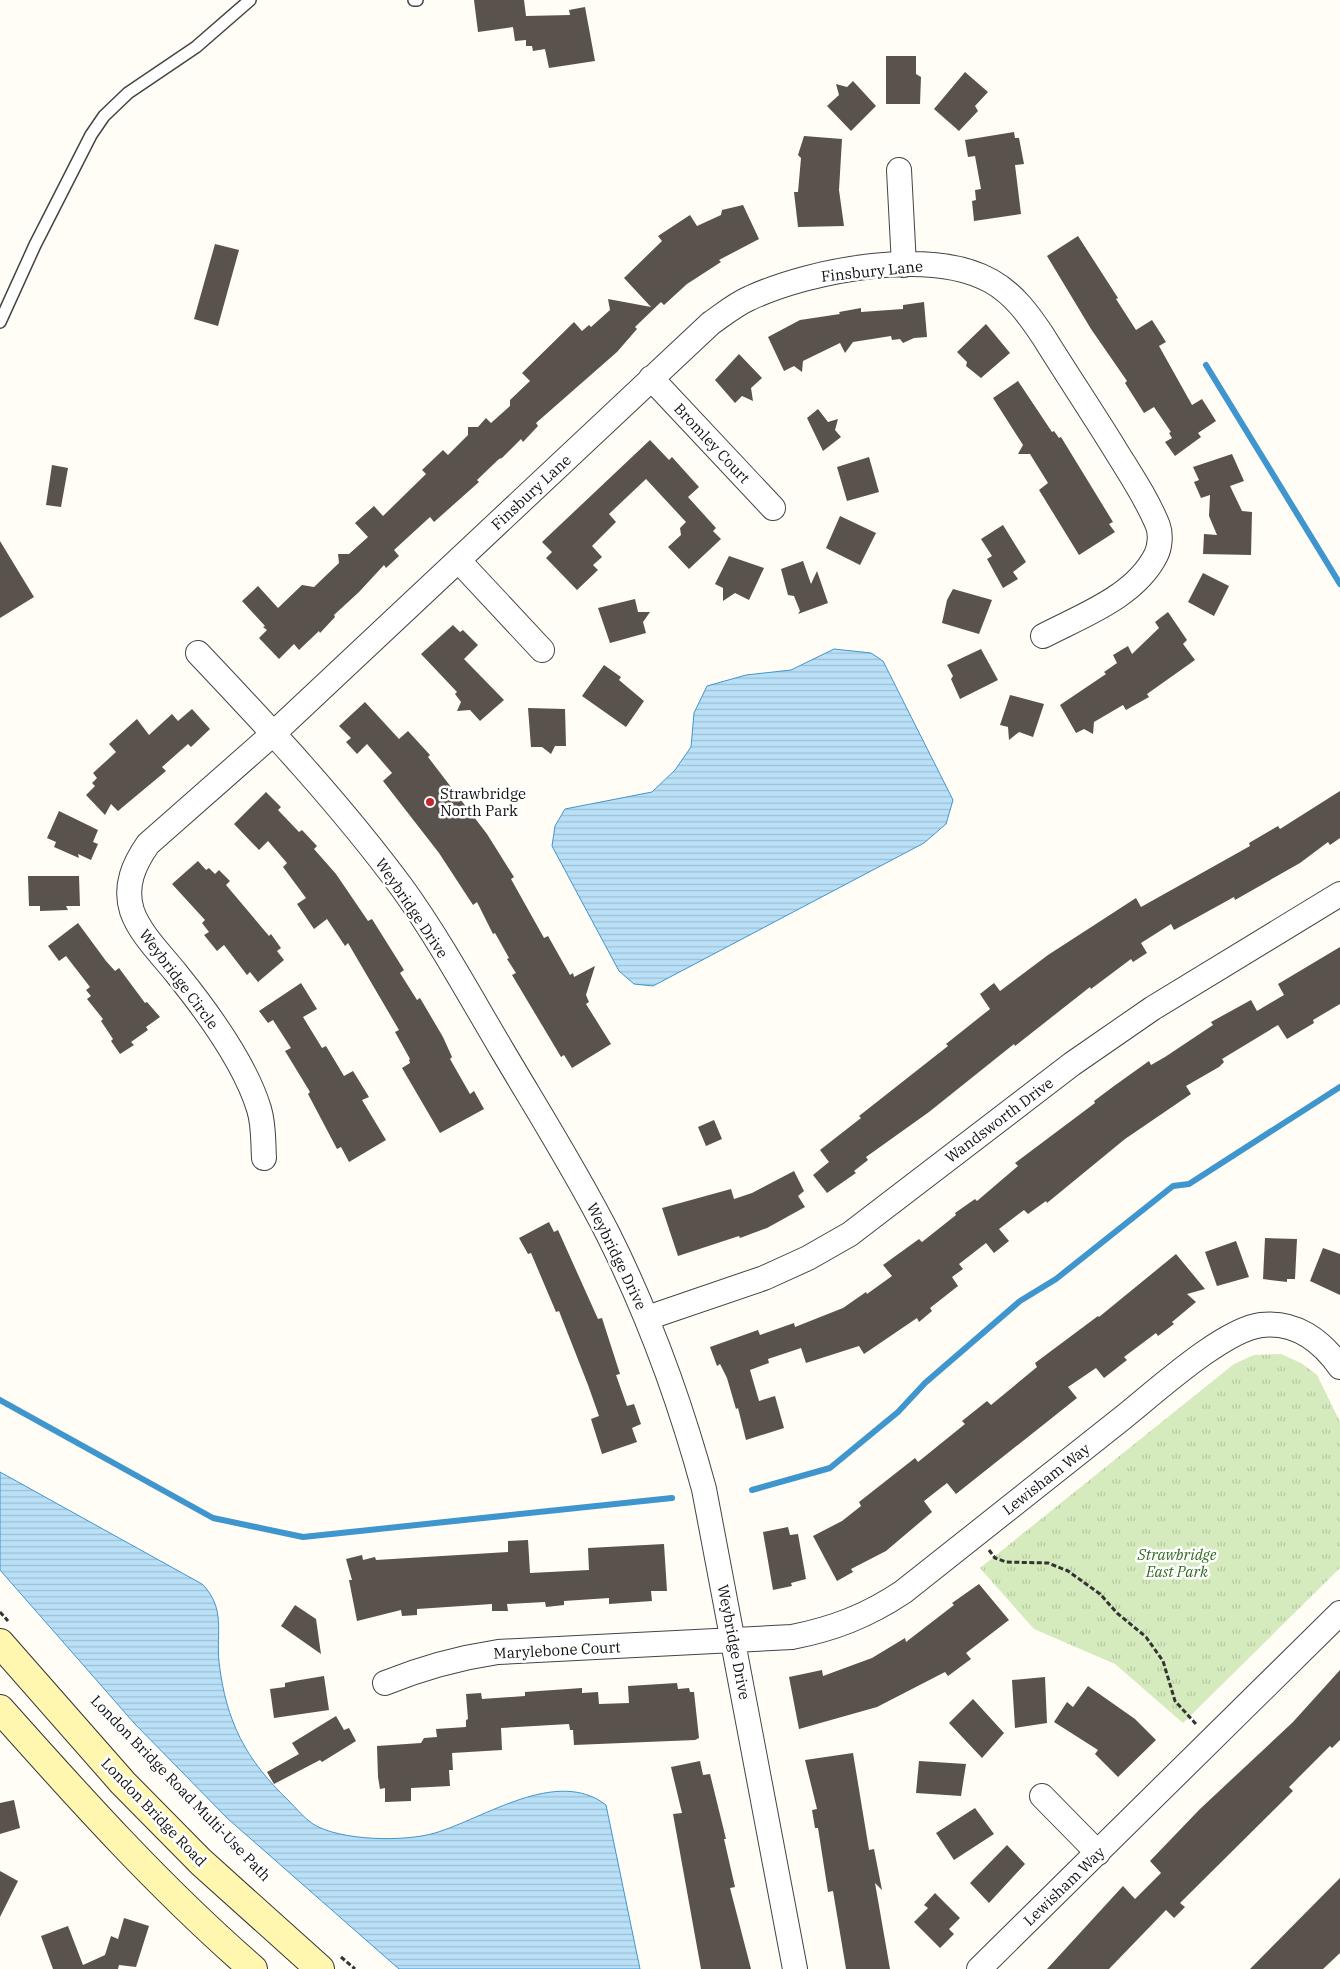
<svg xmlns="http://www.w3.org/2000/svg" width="1340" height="1969" font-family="'IBM Plex Serif',serif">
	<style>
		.park { fill: url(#park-tufts) }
		.water { fill: url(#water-rules); stroke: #3f96cf }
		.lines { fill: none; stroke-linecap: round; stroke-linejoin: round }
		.stream { stroke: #3f96cf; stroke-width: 6 }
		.building { fill: #5a524d }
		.lane-casing { stroke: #444; stroke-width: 14 }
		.street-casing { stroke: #444; stroke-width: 26 }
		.secondary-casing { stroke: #333; stroke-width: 30 }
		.path { stroke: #333; stroke-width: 3; stroke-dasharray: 5 2.5; stroke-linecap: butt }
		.lane { stroke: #fff; stroke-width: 11 }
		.street { stroke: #fff; stroke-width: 24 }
		.secondary { stroke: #fff6b0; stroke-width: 28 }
		.poi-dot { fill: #c4262e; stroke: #fff; stroke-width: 2 }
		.labels { text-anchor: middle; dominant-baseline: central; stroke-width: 5; stroke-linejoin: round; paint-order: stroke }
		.street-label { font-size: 15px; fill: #111; stroke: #fff }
		.poi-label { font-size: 15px; fill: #111; stroke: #fff; text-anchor: start }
		.park-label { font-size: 15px; font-style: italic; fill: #2f6b1f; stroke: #fff }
	</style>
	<defs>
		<pattern id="park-tufts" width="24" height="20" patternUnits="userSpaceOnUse" patternTransform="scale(1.25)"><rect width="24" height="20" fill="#d5ebbd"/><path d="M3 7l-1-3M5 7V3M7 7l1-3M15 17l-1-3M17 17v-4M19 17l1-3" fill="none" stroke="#b6c8a1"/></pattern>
		<pattern id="water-rules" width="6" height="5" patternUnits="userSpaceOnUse" patternTransform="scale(1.25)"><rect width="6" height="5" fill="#b9e0f7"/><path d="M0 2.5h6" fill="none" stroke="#9ebfd3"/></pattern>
	</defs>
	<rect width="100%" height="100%" fill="#fffdf5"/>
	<!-- park -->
	<path class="park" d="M1281,1354L1301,1363L1317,1375L1340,1422V1568L1183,1723L1115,1664L1034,1629L980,1568L1234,1364L1254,1355Z"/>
	<!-- water -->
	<path class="water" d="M834,649L871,653L883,661L953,800L946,824L924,843L653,986L634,984L619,971L552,846L555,826L565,809L652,792L675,770L691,747L694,713L707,686L746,675L791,670Z
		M0,1472L202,1584C226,1608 216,1632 219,1662C226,1722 246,1760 289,1801C296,1808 304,1818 313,1824C340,1841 405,1842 435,1833C485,1818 557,1767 606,1805L640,1969H399L227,1818L134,1723L0,1570Z"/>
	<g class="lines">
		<!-- stream -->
		<path class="stream" d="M1206,365L1340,584
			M0,1400L213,1518L303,1537L672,1498
			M752,1490L830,1468L898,1412L925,1383L1020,1301L1056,1279L1173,1186L1189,1184L1340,1087"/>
	</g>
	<!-- building -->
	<path class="building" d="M474,0H524L526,16L570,15L569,10L585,7L595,61L549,68L545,49L533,51L532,46H526V40L515,41L513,27L478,32Z
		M886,56H916V74L921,77L920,104H886Z
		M965,72L988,92L975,106L978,111L959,131L934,109Z
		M853,81L876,106L851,131L827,106L839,95L836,84L847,87Z
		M1014,132L1015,138H1019L1024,164L1015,165L1021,214L974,221L972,201L976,200L975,190L981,189L975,156L968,157L965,140Z
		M804,136L842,139L839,190L844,226L798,227L794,192H798L801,158L798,155Z
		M743,205L759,239L719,260L721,262L687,284L664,305L661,302L635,327L637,329L617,352L536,423L538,426L523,442L521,439L502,458L499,459L477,480L479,482L434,522L430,517L394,550L399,556L386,568L384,565L359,592L334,615L335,617L320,633L319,631L299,650L294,644L279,659L259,638L267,630L263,627L265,626L242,601L258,586L278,608L302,585L314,587L339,563L338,554H349L368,537L355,523L374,506L383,516L426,474L422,470L443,450L448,455L468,435V427H478L486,418L491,423L510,406V400L530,381L522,373L574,322L582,331L589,325L591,327L610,310L608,299L651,307L624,278L662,241L658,236L690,215L697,226L721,215L722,210Z
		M1078,236L1118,298L1116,299L1136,330L1152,320L1166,342L1159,346L1192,405L1202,399L1216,421L1198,433L1201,437L1175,456L1165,442L1172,438L1169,433L1171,432L1154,407L1144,413L1125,383L1127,381L1091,329L1047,256Z
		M215,244L239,250L218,326L194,319Z
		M924,302L927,337L914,338L903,343L900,339L892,340L891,336L853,342L845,353L840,343L803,361L802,372L794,366L784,371L768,337L800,320L840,314L839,312L861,308V312L903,309V305Z
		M986,324L1010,353L981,378L966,366L967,362L957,352Z
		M739,354L762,378L751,388L753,401L742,396L735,403L715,380Z
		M1018,381L1052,432L1054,431L1059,438L1061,437L1113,522L1109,524L1115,532L1079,555L1039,490L1048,483L1030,454H1018L1023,445L993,398Z
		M818,409L828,422L838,419L835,430L841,437L823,451L807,418Z
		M650,440L669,460L672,457L699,487L688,497L716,528L713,531L721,539L689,569L668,547L681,535L680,528L686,522L646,479L609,514L616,522L592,546L602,557L593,565L598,570L577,590L546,558L552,552L542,542Z
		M1232,454L1244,481L1230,486L1242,511L1252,512L1251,555L1203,554L1204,534L1217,535L1209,516L1210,495L1201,498L1194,482L1199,480L1193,467Z
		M869,457L879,492L847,501L837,467Z
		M52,465L68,468L61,507L46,505Z
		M840,516L876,533L860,565L826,548Z
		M1003,525L1026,562L1013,572L1018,579L1003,588L987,559L992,556L981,539Z
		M0,541L34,597L0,618Z
		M729,556L764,568L749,600L735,593L723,601V588L715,584Z
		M803,561L811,584L817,571L828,603L798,614L800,611L794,596L788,595L781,569Z
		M1203,573L1229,586L1214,616L1188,602Z
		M953,589L992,600L979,634L942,623L947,600Z
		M635,599L638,612H650L643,622L646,633L610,643L598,608Z
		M1168,612L1187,640L1183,644L1195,660L1147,694L1149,697L1126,710L1123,705L1094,722L1093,734L1084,729L1076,733L1060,705L1106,674L1104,672L1117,663L1113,655L1128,646L1132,654L1159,628L1155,622Z
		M453,625L460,632L463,630L478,645L464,659L504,700L480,721L470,710L457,711L461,702L455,694L457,692L421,654Z
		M981,649L998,680L960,699L951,679L953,676L947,665Z
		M604,665L621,677L619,680L644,701L626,727L582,696Z
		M1010,695L1044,704L1033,737L1019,732L1009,740L1008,727L1000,725Z
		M365,702L399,739L408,731L430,755L428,757L487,834L514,877L511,879L544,938L548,936L570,975L573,973L574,977L595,966L586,995L589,1002L586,1004L611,1044L572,1068L564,1055L561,1057L512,975L516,973L507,959L509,958L495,933L493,934L477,902L473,905L439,853L383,781L392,773L367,744L357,754L346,742L351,738L339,726Z
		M528,708L565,709L566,746H555L551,754L542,747H531Z
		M192,709L210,729L191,747L188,744L162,767L166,771L118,811L111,804L105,815L86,795L95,786L92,783L97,778L93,773L116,752L109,744L137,719L149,735L172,714L178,721Z
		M1340,791V838L1330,845L1328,842L1300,863L1235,900L1234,897L1174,930L1171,924L1141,943L1147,953L1133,962L1131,959L1091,989L1090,987L1015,1046L1014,1044L929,1112L866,1157L868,1160L854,1171L856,1173L827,1193L813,1175L829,1162L820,1150L861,1118L859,1116L948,1046L946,1044L990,1009L980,994L994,983L1000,991L1048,955L1136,898L1141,907L1250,846L1249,843L1278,826L1280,829Z
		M266,792L281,807L278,810L299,832L302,830L317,846L314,849L336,874L368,921L372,919L404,970L400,973L417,1000L420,998L443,1037L452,1057L450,1059L470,1094L474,1091L484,1109L440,1133L402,1068L410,1063L409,1060L410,1059L395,1032L399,1030L348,943L345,946L327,919L314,929L297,904L306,898L283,867L287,863L268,841L259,850L234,824Z
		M59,811L98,830L93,842L98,844L91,860L78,854L79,858L54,847L56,842L47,838Z
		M198,861L206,870L209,868L215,874L219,870L230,881L226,885L269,936L271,934L281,948L277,951L284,960L258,982L250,972L247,975L224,945L217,951L204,935L209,932L202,923L205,920L172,884Z
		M28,876H79L80,906H66L68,910L40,911V906H29Z
		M78,923L106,961L115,971L119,968L145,1003L147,1002L160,1017L146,1027L148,1030L131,1042L134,1045L120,1054L111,1041L113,1039L101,1021L103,1019L87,999L91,996L86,990L90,987L66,956L59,961L48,946Z
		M1340,947V1004L1313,1020L1314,1023L1287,1039L1278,1025L1222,1059L1224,1062L1219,1067L1186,1086L1191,1094L1125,1139L1047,1203L1046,1201L1028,1214L1024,1210L999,1229L1009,1241L994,1253L986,1243L959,1264L963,1269L952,1277L958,1286L930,1308L932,1311L919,1322L917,1318L864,1354L859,1346L806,1363L801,1348L768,1359L769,1363L750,1370L759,1401L775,1396L784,1428L746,1440L738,1408L736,1409L727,1378L720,1364L717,1366L710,1347L758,1330L760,1335L794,1323L795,1327L843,1308L866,1292L867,1294L892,1276L883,1265L919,1239L922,1242L956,1215L955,1213L975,1199L977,1201L1018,1166L1015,1163L1095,1103L1094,1101L1114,1086L1149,1061L1151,1065L1165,1057L1213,1025L1211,1022L1251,1000L1257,1011L1284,995L1278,984Z
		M301,983L317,1009L303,1017L322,1048L326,1046L344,1076L353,1071L369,1097L362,1100L386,1140L349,1162L341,1147L337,1149L308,1094L310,1092L285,1051L291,1048L273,1020L268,1023L259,1011Z
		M714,1120L722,1139L706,1146L698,1127Z
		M794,1171L804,1191L798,1196L805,1207L767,1228L740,1238L739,1236L678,1256L662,1208L731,1189L734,1199L752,1193Z
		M549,1222L554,1232L558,1230L598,1319L602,1318L620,1374L616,1375L627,1406L634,1404L641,1424L632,1428L637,1442L602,1454L591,1419L599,1416L588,1385L559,1311L556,1312L531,1253L528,1254L519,1238Z
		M1265,1238L1297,1239L1295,1279H1287V1282L1263,1279Z
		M1236,1241L1249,1277L1217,1286L1205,1252Z
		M1323,1248L1340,1254V1295L1310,1281Z
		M1176,1254L1205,1289L1187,1294L1196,1302L1172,1322L1174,1324L1158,1336L1156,1333L1124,1357L1127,1360L1104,1378L1096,1368L1068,1387L1077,1398L956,1494L947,1483L924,1501L932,1512L886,1551L851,1569L853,1572L837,1581L813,1536L842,1521L861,1506L859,1502L915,1458L918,1462L965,1424L962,1421L987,1401L991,1405L1037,1367L1035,1363L1098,1316L1099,1317Z
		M788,1527L790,1535L798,1534L806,1579L791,1583L792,1586L773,1590L763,1532Z
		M528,1540L530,1573L589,1570L588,1548L664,1544L667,1591H651L652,1601L609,1604V1598L564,1601V1605L546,1607L545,1602L507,1604L508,1611H492V1604L417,1609V1615L402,1616L401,1610L357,1621L349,1580H352L346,1559L362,1555L363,1560L375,1557L376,1560L508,1552V1541Z
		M979,1584L1009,1620L966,1653L971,1659L948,1676L945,1672L877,1707L799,1729L789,1677L822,1670L823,1676L872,1658L905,1638L906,1642L954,1605L952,1603Z
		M295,1605L316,1619L321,1654L281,1626Z
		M1340,1670V1740L1332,1748L1330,1746L1289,1787L1293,1791L1180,1903L1185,1907L1174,1918L1166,1910L1109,1969H1047L1123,1886L1135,1899L1161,1873L1150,1861L1200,1809L1293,1722Z
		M324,1676L329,1710L274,1718L270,1689L285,1687V1683L294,1681Z
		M1045,1677L1047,1723L1015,1728L1012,1680Z
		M677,1683L678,1689L689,1688L690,1692H694L699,1738L695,1740L574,1745L573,1730H570L569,1724L501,1728L502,1750L452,1753L453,1770H449L450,1786L411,1788V1801L385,1802V1788L380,1789L378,1777L377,1746L421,1743L424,1738L437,1737L436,1729L466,1727V1720L468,1719L466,1694L481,1693L482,1699L525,1696V1692L582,1688V1693L598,1692L599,1704L629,1703L628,1686Z
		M1088,1686L1135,1719L1156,1740L1118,1777L1095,1754L1098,1750L1054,1722L1067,1702L1073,1707Z
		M973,1699L1004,1733L982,1758L949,1723Z
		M336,1716L344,1730L349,1728L356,1741L322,1762L320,1760L274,1784L267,1772L299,1754L292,1743Z
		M853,1753L869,1850L874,1849L882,1890L875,1883L890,1969H846L833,1891L828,1892L818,1828H815L812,1810L817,1809L805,1760Z
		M700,1761L703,1775L710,1774L726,1839H724L735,1887L730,1888L751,1969H701L673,1814L682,1813L671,1767Z
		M919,1761L966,1764L961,1796L916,1793Z
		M14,1800L20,1828L0,1834V1803Z
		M975,1808L994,1834L954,1860L936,1833Z
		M1007,1845L1025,1864L989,1903L970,1883Z
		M0,1871L18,1881L0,1917Z
		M1340,1878V1953L1323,1969H1250Z
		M935,1893L960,1918L949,1929L954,1934L940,1948L914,1922L928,1908L924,1905Z
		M124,1918L149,1926L136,1967L119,1965L118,1969H53L41,1936L68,1926L83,1965L105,1955L111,1936L118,1939Z"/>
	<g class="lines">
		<defs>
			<path id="lane" d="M414,0H417
				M0,322L35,245L91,135L104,116L128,93L196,47L250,0"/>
			<path id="street" d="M899,170L904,265
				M651,378L773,508
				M459,561L542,650
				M198,653C270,729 341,805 403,889C439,939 470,996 502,1050C538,1111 576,1171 608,1234C649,1316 680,1401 704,1489L795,1969
				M264,1158C263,1141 264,1125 259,1109C245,1063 206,1010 176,973C161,954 140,934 132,911C124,886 134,864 148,844L274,733L711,323C724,314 736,304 750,298C811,270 930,247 991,281C1014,294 1029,315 1043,336C1066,373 1090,409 1113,446C1128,471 1147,498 1158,526C1161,534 1160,547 1156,555C1135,597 1081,616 1043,636
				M647,1318L764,1278L808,1258L850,1234L1072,1064L1153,1008L1340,894
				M385,1683C422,1668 458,1658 498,1652L792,1637C833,1629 867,1616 903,1592C975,1535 1048,1477 1120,1420C1153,1394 1222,1330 1261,1325C1295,1321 1321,1340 1340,1367
				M1042,1796L1098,1853
				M979,1969L1340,1613"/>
			<path id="secondary" d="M0,1643L123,1783L201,1862L320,1969
				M0,1709C81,1800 162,1890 253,1969"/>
		</defs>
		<!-- lane casing -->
		<use href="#lane" class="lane-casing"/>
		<!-- street casing -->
		<use href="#street" class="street-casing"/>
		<!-- secondary casing -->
		<use href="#secondary" class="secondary-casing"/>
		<!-- path -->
		<path class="path" d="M989,1550L995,1558L1006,1562L1048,1563L1068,1571L1100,1594L1117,1613L1146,1637L1163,1661L1175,1701L1196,1724
			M0,1612L8,1621
			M341,1957L355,1969"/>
		<!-- lane -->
		<use href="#lane" class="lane"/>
		<!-- street -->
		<use href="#street" class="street"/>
		<!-- secondary -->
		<use href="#secondary" class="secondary"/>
	</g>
	<!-- markers -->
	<circle class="poi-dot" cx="430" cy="802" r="5"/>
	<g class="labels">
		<!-- street labels -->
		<g class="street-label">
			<text transform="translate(872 271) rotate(-6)">Finsbury Lane</text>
			<text transform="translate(712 443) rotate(47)">Bromley Court</text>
			<text transform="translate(531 492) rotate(-43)">Finsbury Lane</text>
			<text transform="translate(412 908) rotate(56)">Weybridge Drive</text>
			<text transform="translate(179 979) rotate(53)">Weybridge Circle</text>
			<text transform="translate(999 1120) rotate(-37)">Wandsworth Drive</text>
			<text transform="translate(617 1256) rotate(64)">Weybridge Drive</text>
			<text transform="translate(1046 1479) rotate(-38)">Lewisham Way</text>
			<text transform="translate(734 1642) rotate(79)">Weybridge Drive</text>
			<text transform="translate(557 1650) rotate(-3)">Marylebone Court</text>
			<text transform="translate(181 1788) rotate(46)">London Bridge Road Multi-Use Path</text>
			<text transform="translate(154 1812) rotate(46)">London Bridge Road</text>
			<text transform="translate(1064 1886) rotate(-44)">Lewisham Way</text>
		</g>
		<!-- poi labels -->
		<g class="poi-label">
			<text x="440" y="793">Strawbridge<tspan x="440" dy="17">North Park</tspan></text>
		</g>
		<!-- park labels -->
		<g class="park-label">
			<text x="1177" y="1554">Strawbridge<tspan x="1177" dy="17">East Park</tspan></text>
		</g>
	</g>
</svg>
